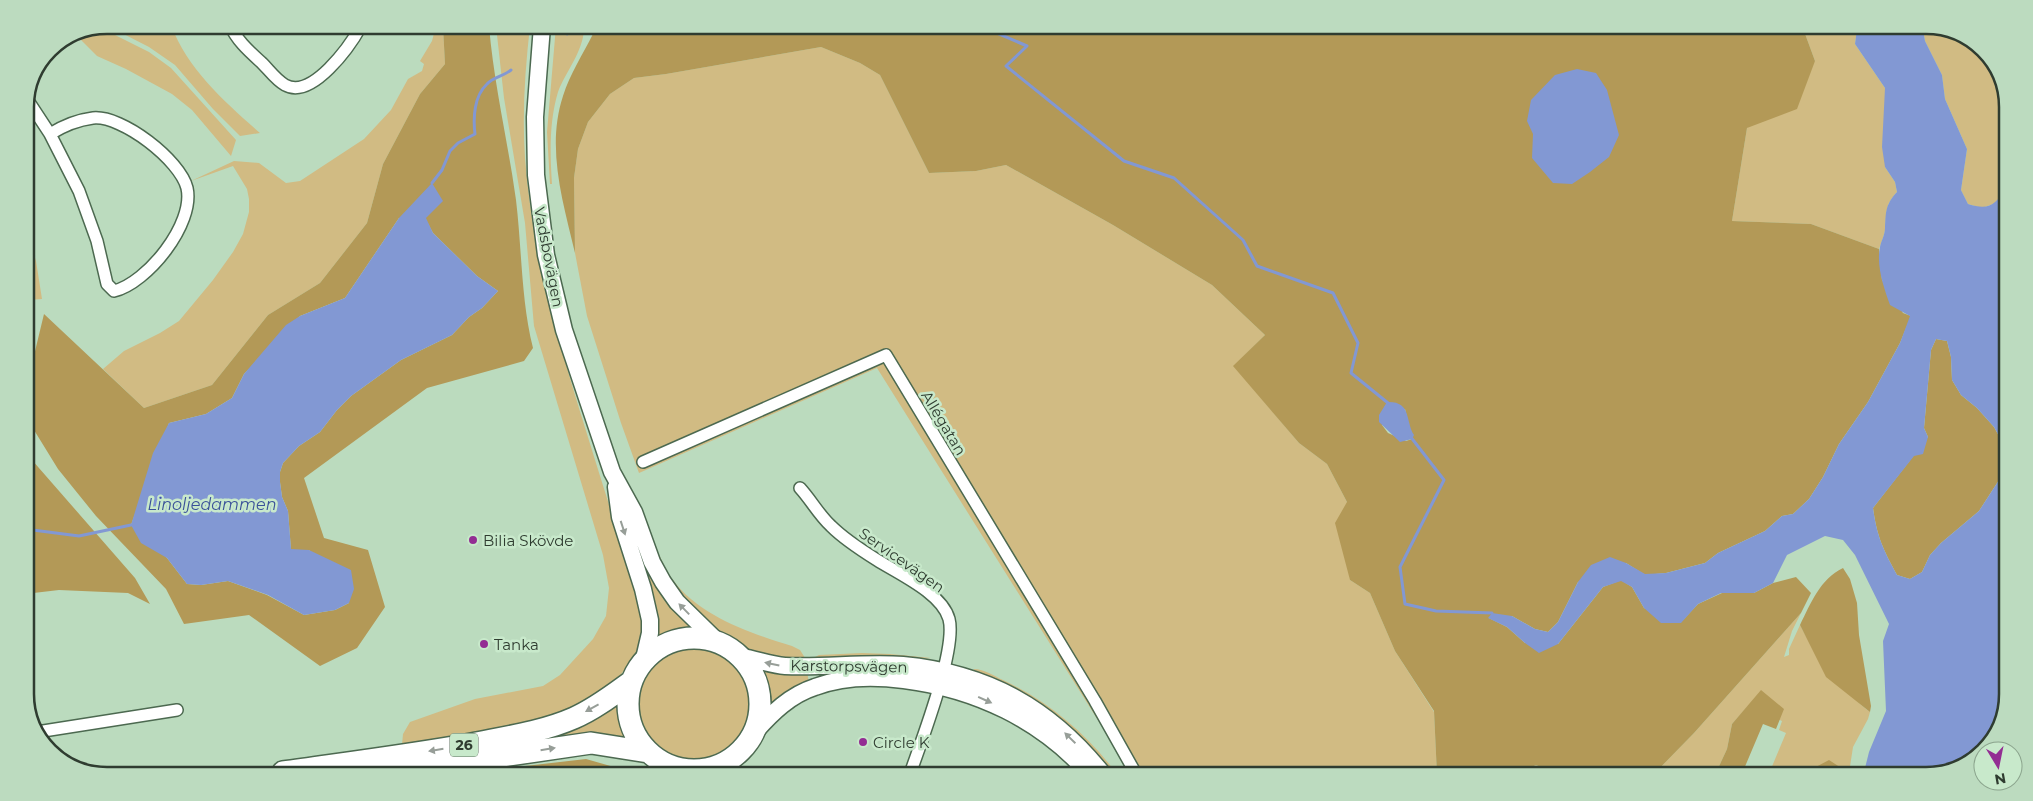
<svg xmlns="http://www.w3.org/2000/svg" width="2033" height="801" font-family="Montserrat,sans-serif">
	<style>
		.green { fill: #d1bb83 }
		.forest { fill: #b39957; fill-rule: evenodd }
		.water { fill: #8298d3; fill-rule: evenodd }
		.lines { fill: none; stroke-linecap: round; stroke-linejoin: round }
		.stream { stroke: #8298d3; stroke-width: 3 }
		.street-casing { stroke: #4c6950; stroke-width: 14 }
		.secondary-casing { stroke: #4c6950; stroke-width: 19 }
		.highway-casing { stroke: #4c6950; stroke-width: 24 }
		.street { stroke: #fff; stroke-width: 11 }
		.secondary { stroke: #fff; stroke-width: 16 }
		.highway { stroke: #fff; stroke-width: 21 }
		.oneway { fill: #979e98 }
		.poi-dot { fill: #932d93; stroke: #c8e9cb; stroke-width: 2 }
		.labels { text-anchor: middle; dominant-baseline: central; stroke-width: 5; stroke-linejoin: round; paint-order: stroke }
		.shield { fill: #c8e9cb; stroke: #5d705e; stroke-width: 1 }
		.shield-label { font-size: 14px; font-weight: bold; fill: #2f3c30 }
		.street-label { font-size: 15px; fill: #2f3c30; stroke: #c8e9cb }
		.poi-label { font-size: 15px; fill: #2f3c30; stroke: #c8e9cb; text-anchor: start }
		.water-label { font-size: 16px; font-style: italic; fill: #395099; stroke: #c8e9cb }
		.rim { fill: none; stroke: #2f3c30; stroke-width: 2.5 }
	</style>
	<rect width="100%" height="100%" fill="#bbdbbe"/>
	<!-- green -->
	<path class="green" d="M106,25H171C188,70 225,102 260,133L240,136L213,109L175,65L149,47Z
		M436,26H446L443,27L445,64L420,94L383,164L367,223L320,283L268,315L212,385L144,408L103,369L124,351L160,333L179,321L213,280L233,252L243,234L249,212V199L247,189L233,166L191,181L234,161L259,163L286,183L300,181L364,139L391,110L408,79L422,71L424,64L420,61L432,41Z
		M496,26H530C525,70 522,114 525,158C532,252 559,344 587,434C605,493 624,551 642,610V635L633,660L611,686L585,705L519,726L402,745L403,734L410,722L475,699L543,686L560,675L593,639L606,616L609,588L603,555L534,326L525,223L504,98Z
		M556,26H570L568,34L582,27L584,29C583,52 566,71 558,92C549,122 550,154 552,184H550L547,132Z
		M101,28L149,52L171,68L236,140L231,156L192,110L172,94L126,69L97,56L78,37Z
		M1806,29H1857L1855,44L1885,88V167L1895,182L1897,192C1884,206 1887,213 1885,230C1884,236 1881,243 1879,249L1811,224L1732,221L1747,128L1815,61L1804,31Z
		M1923,29H1953L1991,57L2008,101L2007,188L1996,203L1982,208L1968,204L1961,190L1967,149L1945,99L1942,75L1925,41Z
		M821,47L860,63L880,75L929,173L976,171L1006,165L1113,225L1212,285L1265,335L1234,366L1299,443L1327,464L1347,502L1350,580L1370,593L1395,651L1434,712L1437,775L1141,774L1114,729L1106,733L877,368L639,473L621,423L587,316L575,253L574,178L578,149L588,122L610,94L634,78L666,74Z
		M25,227L36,261L42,299L29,300L25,278Z
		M629,514L701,636L678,637L658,646L655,644Z
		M660,557C664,565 667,573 673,580C699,616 752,634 792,646L800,650L807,661L761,655L741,646L709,624L679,596L657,558Z
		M1801,613L1792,631L1784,657L1789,655V649L1800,625C1812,650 1847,695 1870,712L1868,719L1853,747L1849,773L1838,766L1834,776H1768L1786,733L1779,730L1782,721L1748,706L1732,724L1727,749L1715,775H1653L1694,733Z
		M634 705a60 60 0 1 1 120 0a60 60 0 1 1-120 0Z
		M862,653L890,654L931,658L914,660L814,661L815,657L819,655Z
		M755,665L807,670L809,684L765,710L763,690L754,668Z
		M974,669C984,669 994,676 1003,680C1049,702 1086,733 1117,774H1108L973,673Z
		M625,697L626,719L634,740H532Z
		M1536,765L1560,775H1514Z"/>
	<!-- forest -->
	<path class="forest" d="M446,26H489C494,85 508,142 516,200C522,250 521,300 533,348L524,361L427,388L304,478L324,538L368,550L385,607L357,648L320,666L249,615L184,624L166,589L96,516L58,469L34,430L30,372L44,314L144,408L212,385L268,315L320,283L367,223L383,164L420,94L445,64L443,27ZM399,218H425L433,233L477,276L498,291L482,308L469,317L452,335L401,360L351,396L337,410L320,432L299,446L283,463L280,472V482L282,497L288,511L291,550H309L349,603L335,610L304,615L267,595L228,581L201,585L187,584L167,558L131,525L169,423L206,414L232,398L244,374L300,316L345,298Z
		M593,26L1806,29L1804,31L1815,61L1797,109L1747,128L1732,221L1811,224L1879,249L1882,280L1903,313L1911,316L1900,343L1868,402L1839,444L1823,477L1809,499L1793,514L1782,516L1765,531L1718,553L1705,563L1666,573L1645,575L1626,563L1578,582L1558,622L1548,632L1535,629L1512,616L1489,618L1507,627L1525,643L1558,644L1603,587L1621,580L1632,587L1644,608L1681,622L1698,604L1722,593H1754L1773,583L1796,577L1811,593L1801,613L1694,733L1653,775H1560L1536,765L1514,775H1437L1434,711L1395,651L1370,593L1350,580L1335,523L1347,502L1327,464L1299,443L1233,366L1265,335L1212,285L1113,225L1006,165L976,171L929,173L880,75L860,63L821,47L666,74L634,78L610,94L588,122L578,149L574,178L575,253C563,202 546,148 563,96C570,74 583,54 593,34ZM1405,409L1412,439L1406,441L1388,433L1382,425Z
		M1936,339L1947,341L1951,357L1952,380L1961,395L1977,408L1994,427L2005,447L1999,480L1979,511L1941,543L1930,555L1922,572L1910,579L1897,575C1883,549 1877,537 1873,508L1928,437L1924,428L1931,350Z
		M25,452L135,578L150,604L128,593L59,590L25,594Z
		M1843,568L1850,579L1857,603L1859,635L1871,706L1870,712L1826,677L1800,625C1811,603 1820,579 1843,568Z
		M1761,690L1784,709L1776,729L1763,724L1741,776L1715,775L1727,749L1732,724Z
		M586,759L635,773H490L508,768Z
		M1829,760L1849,773V776H1799Z"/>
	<!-- water -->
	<path class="water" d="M1857,29H1923L1925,41L1942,75L1945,99L1967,149L1961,190L1968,204C1990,211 1995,204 2007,188L2004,721L1976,759L1926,776H1863L1869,752L1886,711L1883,641L1889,624L1855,555L1843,540L1825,536L1787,555L1773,583L1754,593H1721L1698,604L1681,623H1661L1644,608L1632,587L1621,581L1603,587L1558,644L1539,653L1525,643L1507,627L1488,618L1492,613L1512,616L1535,629L1548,632L1558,622L1578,582L1591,565L1610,557L1626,563L1645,574L1666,573L1705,563L1718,553L1765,531L1782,516L1793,514L1809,499L1823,477L1839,444L1868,402L1900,343L1910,316L1890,305C1884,288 1876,266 1880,247C1881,241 1885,235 1885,228C1886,212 1885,205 1897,192L1895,182L1885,167L1882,147L1885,88L1855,44ZM1936,339L1947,341L1951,357L1952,380L1961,395L1977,408L1994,427L2005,447L1999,480L1979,511L1941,543L1930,555L1922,572L1910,579L1897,575C1883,549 1877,537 1873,508L1914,456L1923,454L1928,437L1924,428L1931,350Z
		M1577,69L1596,73L1607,90L1619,135L1609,157L1590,172L1572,184L1553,183L1532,158L1533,134L1527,121L1531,100L1555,75Z
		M432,183L443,201L426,218L433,233L477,276L498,291L482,308L469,317L452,335L401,360L351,396L337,410L320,432L299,446L283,463L280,472V482L282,497L288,511L291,549L309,550L351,570L354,589L349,603L335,610L304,615L268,595L228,581L201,585L187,584L167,558L141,543L131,525L153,453L169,423L206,414L232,398L244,374L286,325L300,316L345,298L399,218Z
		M1387,402C1412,401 1405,421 1414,435L1412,439L1400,442L1379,422V415Z"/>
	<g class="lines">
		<!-- stream -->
		<path class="stream" d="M983,27L1027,46L1006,66L1124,161L1174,178L1243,240L1257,266L1333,293L1358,343L1351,373L1388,403
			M567,34L579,26
			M432,183L442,170L450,151L458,143L475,134C473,118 474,96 487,84C493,77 504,76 511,70
			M1410,436L1444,480L1400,567L1405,604L1436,611L1492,613
			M25,529L79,536L131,525"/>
		<defs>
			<path id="street" d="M230,25C237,41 250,52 262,63C269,70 276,80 285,85C312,100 350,46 361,26
				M47,55L52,48
				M27,99L50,134L79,191L97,241L107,284L114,291C147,283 195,224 187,188C180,160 122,115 93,118C77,120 63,126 50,134
				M643,462L886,355L1095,701L1136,774
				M800,488C811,500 819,515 831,526C844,539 861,550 877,560C899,574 942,593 949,619C957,649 921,742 910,774
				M37,732L177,710"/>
			<path id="secondary" d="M542,26L535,117L536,175L546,255L564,330L612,472L634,512L652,562L663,582L677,602L719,643
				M616,487L620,517L643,589L650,620V633L643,663
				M741,657C756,659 770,665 785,666C824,668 864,662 903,665C988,673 1050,708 1103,774
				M755,732C772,713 790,695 815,687C843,676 874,676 904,680C976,689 1041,720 1089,774"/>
			<path id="highway" d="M628 704a66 66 0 1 1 132 0a66 66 0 1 1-132 0Z
				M283,772C346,763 409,755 471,744C506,737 542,732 574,718C595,709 614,694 632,681
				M394,772L591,743L648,752"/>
		</defs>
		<!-- street casing -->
		<use href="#street" class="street-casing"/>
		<!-- secondary casing -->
		<use href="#secondary" class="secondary-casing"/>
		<!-- highway casing -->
		<use href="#highway" class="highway-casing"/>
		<!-- street -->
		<use href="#street" class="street"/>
		<!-- secondary -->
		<use href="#secondary" class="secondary"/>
		<!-- highway -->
		<use href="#highway" class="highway"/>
	</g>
	<!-- one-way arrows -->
	<defs><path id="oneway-solid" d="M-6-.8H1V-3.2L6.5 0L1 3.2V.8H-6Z" transform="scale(1.25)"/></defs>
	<g class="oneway">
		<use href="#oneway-solid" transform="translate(623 528) rotate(72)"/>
		<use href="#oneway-solid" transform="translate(684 609) rotate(-134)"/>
		<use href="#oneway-solid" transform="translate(772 664) rotate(-168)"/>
		<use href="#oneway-solid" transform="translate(985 700) rotate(24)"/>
		<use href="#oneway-solid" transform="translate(592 708) rotate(151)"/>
		<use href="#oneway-solid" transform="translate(1070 738) rotate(-136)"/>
		<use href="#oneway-solid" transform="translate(548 749) rotate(-9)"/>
		<use href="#oneway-solid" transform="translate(436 750) rotate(171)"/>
	</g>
	<!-- markers -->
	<g class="poi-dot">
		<circle cx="473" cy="540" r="5"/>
		<circle cx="484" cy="644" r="5"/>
		<circle cx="863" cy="742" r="5"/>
	</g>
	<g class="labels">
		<!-- shield labels -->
		<rect class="shield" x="450" y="733.5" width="28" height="23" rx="4"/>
		<g class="shield-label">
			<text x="464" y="745">26</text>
		</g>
		<!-- street labels -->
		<g class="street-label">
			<text transform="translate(549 257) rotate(79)">Vadsbovägen</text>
			<text transform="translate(944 423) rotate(59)">Allégatan</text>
			<text transform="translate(902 560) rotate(35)">Servicevägen</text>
			<text transform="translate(849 666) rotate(1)">Karstorpsvägen</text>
		</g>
		<!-- poi labels -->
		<g class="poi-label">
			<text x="483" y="540">Bilia Skövde</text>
			<text x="494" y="644">Tanka</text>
			<text x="873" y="742">Circle K</text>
		</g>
		<!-- water labels -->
		<g class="water-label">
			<text x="212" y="504">Linoljedammen</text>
		</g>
	</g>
	<!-- crop -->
	<path d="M0 0H2033V801H0ZM107 34H1926A73 73 0 0 1 1999 107V694A73 73 0 0 1 1926 767H107A73 73 0 0 1 34 694V107A73 73 0 0 1 107 34Z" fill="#bcdbbf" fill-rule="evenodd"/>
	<path class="rim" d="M107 34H1926A73 73 0 0 1 1999 107V694A73 73 0 0 1 1926 767H107A73 73 0 0 1 34 694V107A73 73 0 0 1 107 34Z"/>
	<!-- north arrow -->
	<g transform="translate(1998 766) rotate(170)"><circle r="24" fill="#c8e9cb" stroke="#8ba48d"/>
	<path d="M0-4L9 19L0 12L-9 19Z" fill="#932d93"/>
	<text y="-8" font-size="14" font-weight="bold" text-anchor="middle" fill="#2f3c30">N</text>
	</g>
</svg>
